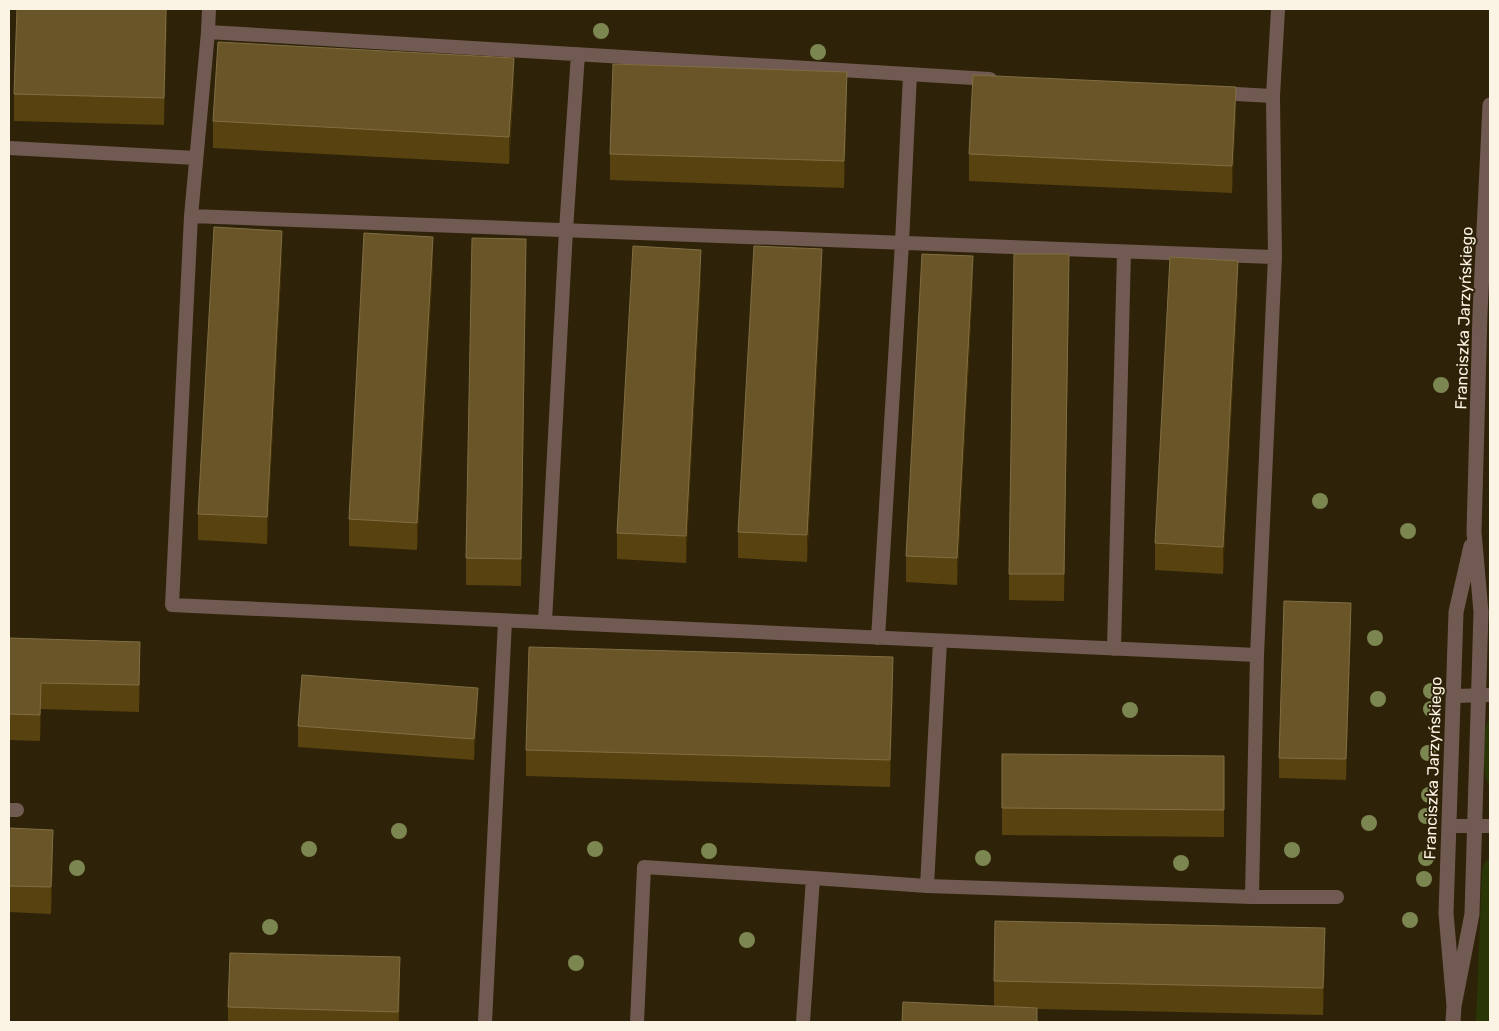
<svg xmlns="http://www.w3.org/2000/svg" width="1499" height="1031" font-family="Rubik,sans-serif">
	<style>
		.green { fill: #293706 }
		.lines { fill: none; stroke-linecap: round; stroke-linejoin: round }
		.lane { stroke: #715a52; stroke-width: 14 }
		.street { stroke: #715a52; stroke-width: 15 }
		.tree { fill: #7c8651 }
		.wall { fill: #574210 }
		.shaded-wall { fill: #3f2d03 }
		.building { fill: #695527; stroke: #806e44 }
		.labels { text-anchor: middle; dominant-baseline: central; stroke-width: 4; stroke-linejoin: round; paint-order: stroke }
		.street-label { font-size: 16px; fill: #fbf3e4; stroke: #2e2208 }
	</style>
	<rect width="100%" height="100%" fill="#2e2208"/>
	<!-- green -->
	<path class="green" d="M1490,717V790C1482,769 1478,737 1490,717Z
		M1490,857V1022H1476L1482,872L1484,864Z"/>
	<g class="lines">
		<!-- lane -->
		<path class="lane" d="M208,32L209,9
			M990,79L208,32L191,216L1275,257L1273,96L1278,9
			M1218,93L1273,96
			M9,148L196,158
			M191,216L172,605L1257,655L1275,257
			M545,622L566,230L578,54
			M878,638L902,243L910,74
			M1114,649L1124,252
			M1454,696L1490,695
			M9,810H17
			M1449,826H1490
			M927,886L1252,897H1337
			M1252,897L1257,655
			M485,1022L505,621
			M637,1022L644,867L813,878
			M803,1022L813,878L927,886L940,641"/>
		<!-- street -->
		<path class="street" d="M1454,1006L1472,914L1481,612L1474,532L1480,314L1490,105
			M1453,1022L1454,1006L1446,913L1456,612L1471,546"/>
	</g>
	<!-- trees -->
	<g class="tree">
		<circle cx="601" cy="31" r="8"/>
		<circle cx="818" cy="52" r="8"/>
		<circle cx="1441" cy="385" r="8"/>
		<circle cx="1320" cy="501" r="8"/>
		<circle cx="1408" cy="531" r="8"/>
		<circle cx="1375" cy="638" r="8"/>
		<circle cx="1431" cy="691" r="8"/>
		<circle cx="1378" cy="699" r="8"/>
		<circle cx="1431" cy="709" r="8"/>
		<circle cx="1130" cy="710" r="8"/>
		<circle cx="1428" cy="753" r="8"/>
		<circle cx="1429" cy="795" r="8"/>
		<circle cx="1426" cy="816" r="8"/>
		<circle cx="1369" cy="823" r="8"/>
		<circle cx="399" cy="831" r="8"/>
		<circle cx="309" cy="849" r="8"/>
		<circle cx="595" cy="849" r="8"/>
		<circle cx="1292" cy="850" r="8"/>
		<circle cx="709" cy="851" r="8"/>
		<circle cx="983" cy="858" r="8"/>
		<circle cx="1426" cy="858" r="8"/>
		<circle cx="1181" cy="863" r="8"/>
		<circle cx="77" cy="868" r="8"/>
		<circle cx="1424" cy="879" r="8"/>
		<circle cx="1410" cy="920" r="8"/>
		<circle cx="270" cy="927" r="8"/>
		<circle cx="747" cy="940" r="8"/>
		<circle cx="576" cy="963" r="8"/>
	</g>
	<!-- wall -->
	<path class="wall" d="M17,9H167L164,125L14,121V94Z
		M514,85L509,164L213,148V121Z
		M847,98L844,188L610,180V154Z
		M1236,114L1232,193L969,181V154Z
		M282,257L267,544L198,540V514Z
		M433,264L417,550L349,546V519Z
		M526,266L521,586L466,585V558Z
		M822,276L807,562L738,558V532Z
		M701,277L686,563L617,559V533Z
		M1069,281L1064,601L1009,600V574Z
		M973,283L957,585L906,582V556Z
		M1238,288L1223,574L1155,570V543Z
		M1351,624L1346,780L1279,778V758Z
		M9,638L140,668L139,712L41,709L40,741L9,740Z
		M893,684L890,787L526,776V750Z
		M478,708L474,760L298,747V726Z
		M1224,782V837L1002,835V808Z
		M9,828L53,857L51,914L9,912Z
		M1325,955L1323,1015L1037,1009V1022L994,1006V981Z
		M400,978L399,1022H228V1007Z"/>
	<!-- shaded-wall -->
	<path class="shaded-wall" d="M166,9H167L164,125V98Z
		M514,58V85L509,164V137Z
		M847,72V98L844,188V161Z
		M1236,87V114L1232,193V166Z
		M282,231V257L267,544V517Z
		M433,237V264L417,550V523Z
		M526,239V266L521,586V559Z
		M822,249V276L807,562V535Z
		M701,250V277L686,563V536Z
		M1069,254V281L1064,601V574Z
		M973,256V283L957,585V558Z
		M1238,261V288L1223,574V547Z
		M1351,603V624L1346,780V759Z
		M140,642V668L139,712V685Z
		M893,657V684L890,787V760Z
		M41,683V709L40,741V715Z
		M478,688V708L474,760V739Z
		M53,830V857L51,914V887Z
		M1325,928V955L1323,1015V988Z
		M400,957V978L398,1022Z"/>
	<!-- building -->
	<path class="building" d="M17,9H166L164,98L14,94Z
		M218,42L514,58L509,137L213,121Z
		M613,64L847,72L844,161L610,154Z
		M973,75L1236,87L1232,166L969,154Z
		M214,227L282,231L267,517L198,514Z
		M364,233L433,237L417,523L349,519Z
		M472,238L526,239L521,559L466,558Z
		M633,246L701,250L686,536L617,533Z
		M754,246L822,249L807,535L738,532Z
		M922,254L973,256L957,558L906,556Z
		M1014,254H1069L1064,574H1009Z
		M1170,257L1238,261L1223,547L1155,543Z
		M1284,601L1351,603L1346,759L1279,758Z
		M9,638L140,642L139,685L41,683L40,715L9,714Z
		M529,647L893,657L890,760L526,750Z
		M302,675L478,688L474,739L298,726Z
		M1002,754L1224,756V810L1002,808Z
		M9,828L53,830L51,887L9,886Z
		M995,921L1325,928L1323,988L994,981Z
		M230,953L400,957L398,1012L228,1007Z
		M903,1002L1037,1008V1022H902Z"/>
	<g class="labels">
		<!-- street labels -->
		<g class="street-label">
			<text transform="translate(1464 318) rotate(-88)">Franciszka Jarzyńskiego</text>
			<text transform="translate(1433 768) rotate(-88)">Franciszka Jarzyńskiego</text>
		</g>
	</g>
	<!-- border -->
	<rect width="1499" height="1031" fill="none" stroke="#fbf3e4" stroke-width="20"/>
</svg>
